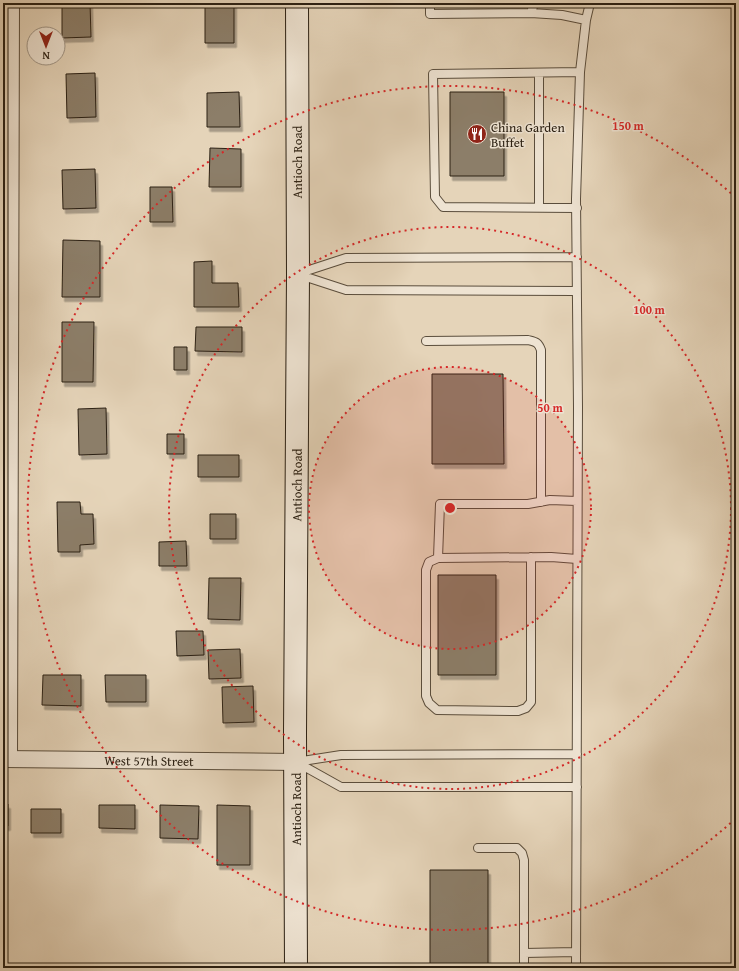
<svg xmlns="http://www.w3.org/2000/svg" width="739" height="971" font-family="'Gentium Book Plus',serif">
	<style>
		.building { fill: #8c7e69; stroke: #2b2013; filter: url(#shadow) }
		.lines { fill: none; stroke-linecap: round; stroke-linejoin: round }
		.service-casing { stroke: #5a4d3c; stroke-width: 10 }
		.minor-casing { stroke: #5a4d3c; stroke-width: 18 }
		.secondary-casing { stroke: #2b2013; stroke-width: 24 }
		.service { stroke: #eee3d2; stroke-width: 8 }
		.minor { stroke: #eee3d2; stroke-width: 16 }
		.secondary { stroke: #eee3d2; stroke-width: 22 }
		.ring { fill: none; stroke: #d62828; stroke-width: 2; stroke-dasharray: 2 4 }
		.labels { text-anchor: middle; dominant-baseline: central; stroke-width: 3; stroke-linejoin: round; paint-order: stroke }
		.poi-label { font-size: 13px; fill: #2b2013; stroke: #eee3d2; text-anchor: start }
		.street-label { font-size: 13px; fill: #2b2013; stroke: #eee3d2 }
		.centre { fill: #d62828; stroke: #eee3d2; stroke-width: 2 }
		.ring-label { font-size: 12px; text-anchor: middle; font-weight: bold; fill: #d62828; stroke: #eee3d2; stroke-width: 3; stroke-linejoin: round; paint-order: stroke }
	</style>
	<defs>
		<filter id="shadow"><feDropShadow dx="2.5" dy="4.5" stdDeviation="0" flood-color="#0004"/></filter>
	</defs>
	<rect width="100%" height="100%" fill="#e5d4b9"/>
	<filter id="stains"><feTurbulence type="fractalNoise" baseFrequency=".005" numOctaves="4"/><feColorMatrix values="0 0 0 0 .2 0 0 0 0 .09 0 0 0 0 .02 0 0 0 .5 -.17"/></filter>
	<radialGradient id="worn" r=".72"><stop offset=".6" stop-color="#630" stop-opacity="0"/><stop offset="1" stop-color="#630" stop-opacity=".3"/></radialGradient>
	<!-- building -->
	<path class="building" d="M62,3H90L91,37L62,38Z
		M205,3H234V43H205Z
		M95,73L96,117L67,118L66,74Z
		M239,92L240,127H207V93Z
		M450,92H504V176H450Z
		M210,148L241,149V187H209Z
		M95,169L96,208L63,209L62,170Z
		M150,187H172L173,222H150Z
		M63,240L100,241V297H62Z
		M212,261V283H238L239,307H194V262Z
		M62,322H94L93,382H62Z
		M196,327H242V352L195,351Z
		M174,347H187V370H174Z
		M432,374H503L504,464H432Z
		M106,408L107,454L79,455L78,409Z
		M167,434H184V454H167Z
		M198,455H239V477H198Z
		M57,502H80L81,514H93L94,544L80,545V552H58Z
		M210,514H236V539H210Z
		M186,541L187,566H159V542Z
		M438,575H496V675H438Z
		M209,578H241L240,620L208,619Z
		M176,631H203L204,655L177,656Z
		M240,649L241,678L209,679L208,650Z
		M43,675H81V706L42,705Z
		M105,675H146V702H106Z
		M253,686L254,722L223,723L222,687Z
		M3,804H8V826H3Z
		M99,805H135V829L99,828Z
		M160,805L199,806L198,839L160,838Z
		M217,805L250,806V865H217Z
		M31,809H61V833H31Z
		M430,870H488V968H430Z"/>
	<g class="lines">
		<defs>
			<path id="service" d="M430,3V14L531,13L562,15L586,20
				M531,13L534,3
				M539,73V207
				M577,208L443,207L435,197L433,74L580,72
				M300,273L346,258L577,257
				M300,275L346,290L577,291
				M426,341L528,340C536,342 538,342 541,350V502
				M531,557V702L526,708L518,711L437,710L429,703L426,696V570L429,562L438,558L551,557L577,559
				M438,558L440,504H528L550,500L577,501
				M296,762L341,755L577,754
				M298,763L341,787H577
				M478,848H517L522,853L524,860V968
				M524,953L576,952
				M576,968L578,407L576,199L580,72L586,20L590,3"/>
			<g id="minor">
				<path id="s1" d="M3,759L295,762"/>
				<path d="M9,759L11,3"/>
			</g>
			<g id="secondary">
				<path id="s2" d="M296,968L295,734L298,274L297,3"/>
			</g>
		</defs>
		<!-- service casing -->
		<use href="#service" class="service-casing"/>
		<!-- minor casing -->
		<use href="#minor" class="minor-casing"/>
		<!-- secondary casing -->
		<use href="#secondary" class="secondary-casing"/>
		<!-- service -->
		<use href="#service" class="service"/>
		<!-- minor -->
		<use href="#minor" class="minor"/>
		<!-- secondary -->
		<use href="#secondary" class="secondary"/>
	</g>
	<!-- distance rings -->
	<circle cx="450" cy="508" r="141" fill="#d62828" fill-opacity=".12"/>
	<g class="ring">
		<circle cx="450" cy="508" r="141"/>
		<circle cx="450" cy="508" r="281"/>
		<path d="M735 819A422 422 0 1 1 735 197"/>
	</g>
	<!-- icons -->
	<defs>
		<symbol id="restaurant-disc" viewBox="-11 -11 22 22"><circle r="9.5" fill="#8f2418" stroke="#eee3d2"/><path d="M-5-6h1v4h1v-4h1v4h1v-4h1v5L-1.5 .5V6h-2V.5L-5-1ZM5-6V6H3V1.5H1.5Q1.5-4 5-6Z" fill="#fff"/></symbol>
	</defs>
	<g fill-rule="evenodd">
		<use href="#restaurant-disc" x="466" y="123" width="22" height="22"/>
	</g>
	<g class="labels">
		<!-- poi labels -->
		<g class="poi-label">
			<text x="491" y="127">China Garden<tspan x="491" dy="15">Buffet</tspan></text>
		</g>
		<!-- street labels -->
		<g class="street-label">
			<text transform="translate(297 162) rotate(-90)">Antioch Road</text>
			<text stroke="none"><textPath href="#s2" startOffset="483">Antioch Road</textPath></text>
			<text stroke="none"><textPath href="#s1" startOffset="146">West 57th Street</textPath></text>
			<text transform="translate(296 809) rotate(-90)">Antioch Road</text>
		</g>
	</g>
	<circle cx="450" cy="508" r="6" class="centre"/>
	<g class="ring-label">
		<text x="628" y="130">150 m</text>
		<text x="649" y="314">100 m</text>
		<text x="550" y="412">50 m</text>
	</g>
	<!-- margin -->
	<rect width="739" height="971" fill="none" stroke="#e5d4b9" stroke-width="16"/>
	<rect x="4" y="4" width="731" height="963" fill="none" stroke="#2b2013" stroke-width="2"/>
	<rect x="8" y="8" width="723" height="955" fill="none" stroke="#2b2013"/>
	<!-- north arrow -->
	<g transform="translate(46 46) rotate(180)"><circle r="19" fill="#eee3d2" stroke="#a09586"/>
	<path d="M0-3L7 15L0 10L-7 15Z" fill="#8f2418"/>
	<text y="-6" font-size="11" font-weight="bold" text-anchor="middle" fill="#2b2013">N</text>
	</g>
	<rect width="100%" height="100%" filter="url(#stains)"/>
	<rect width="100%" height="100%" fill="url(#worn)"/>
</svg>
